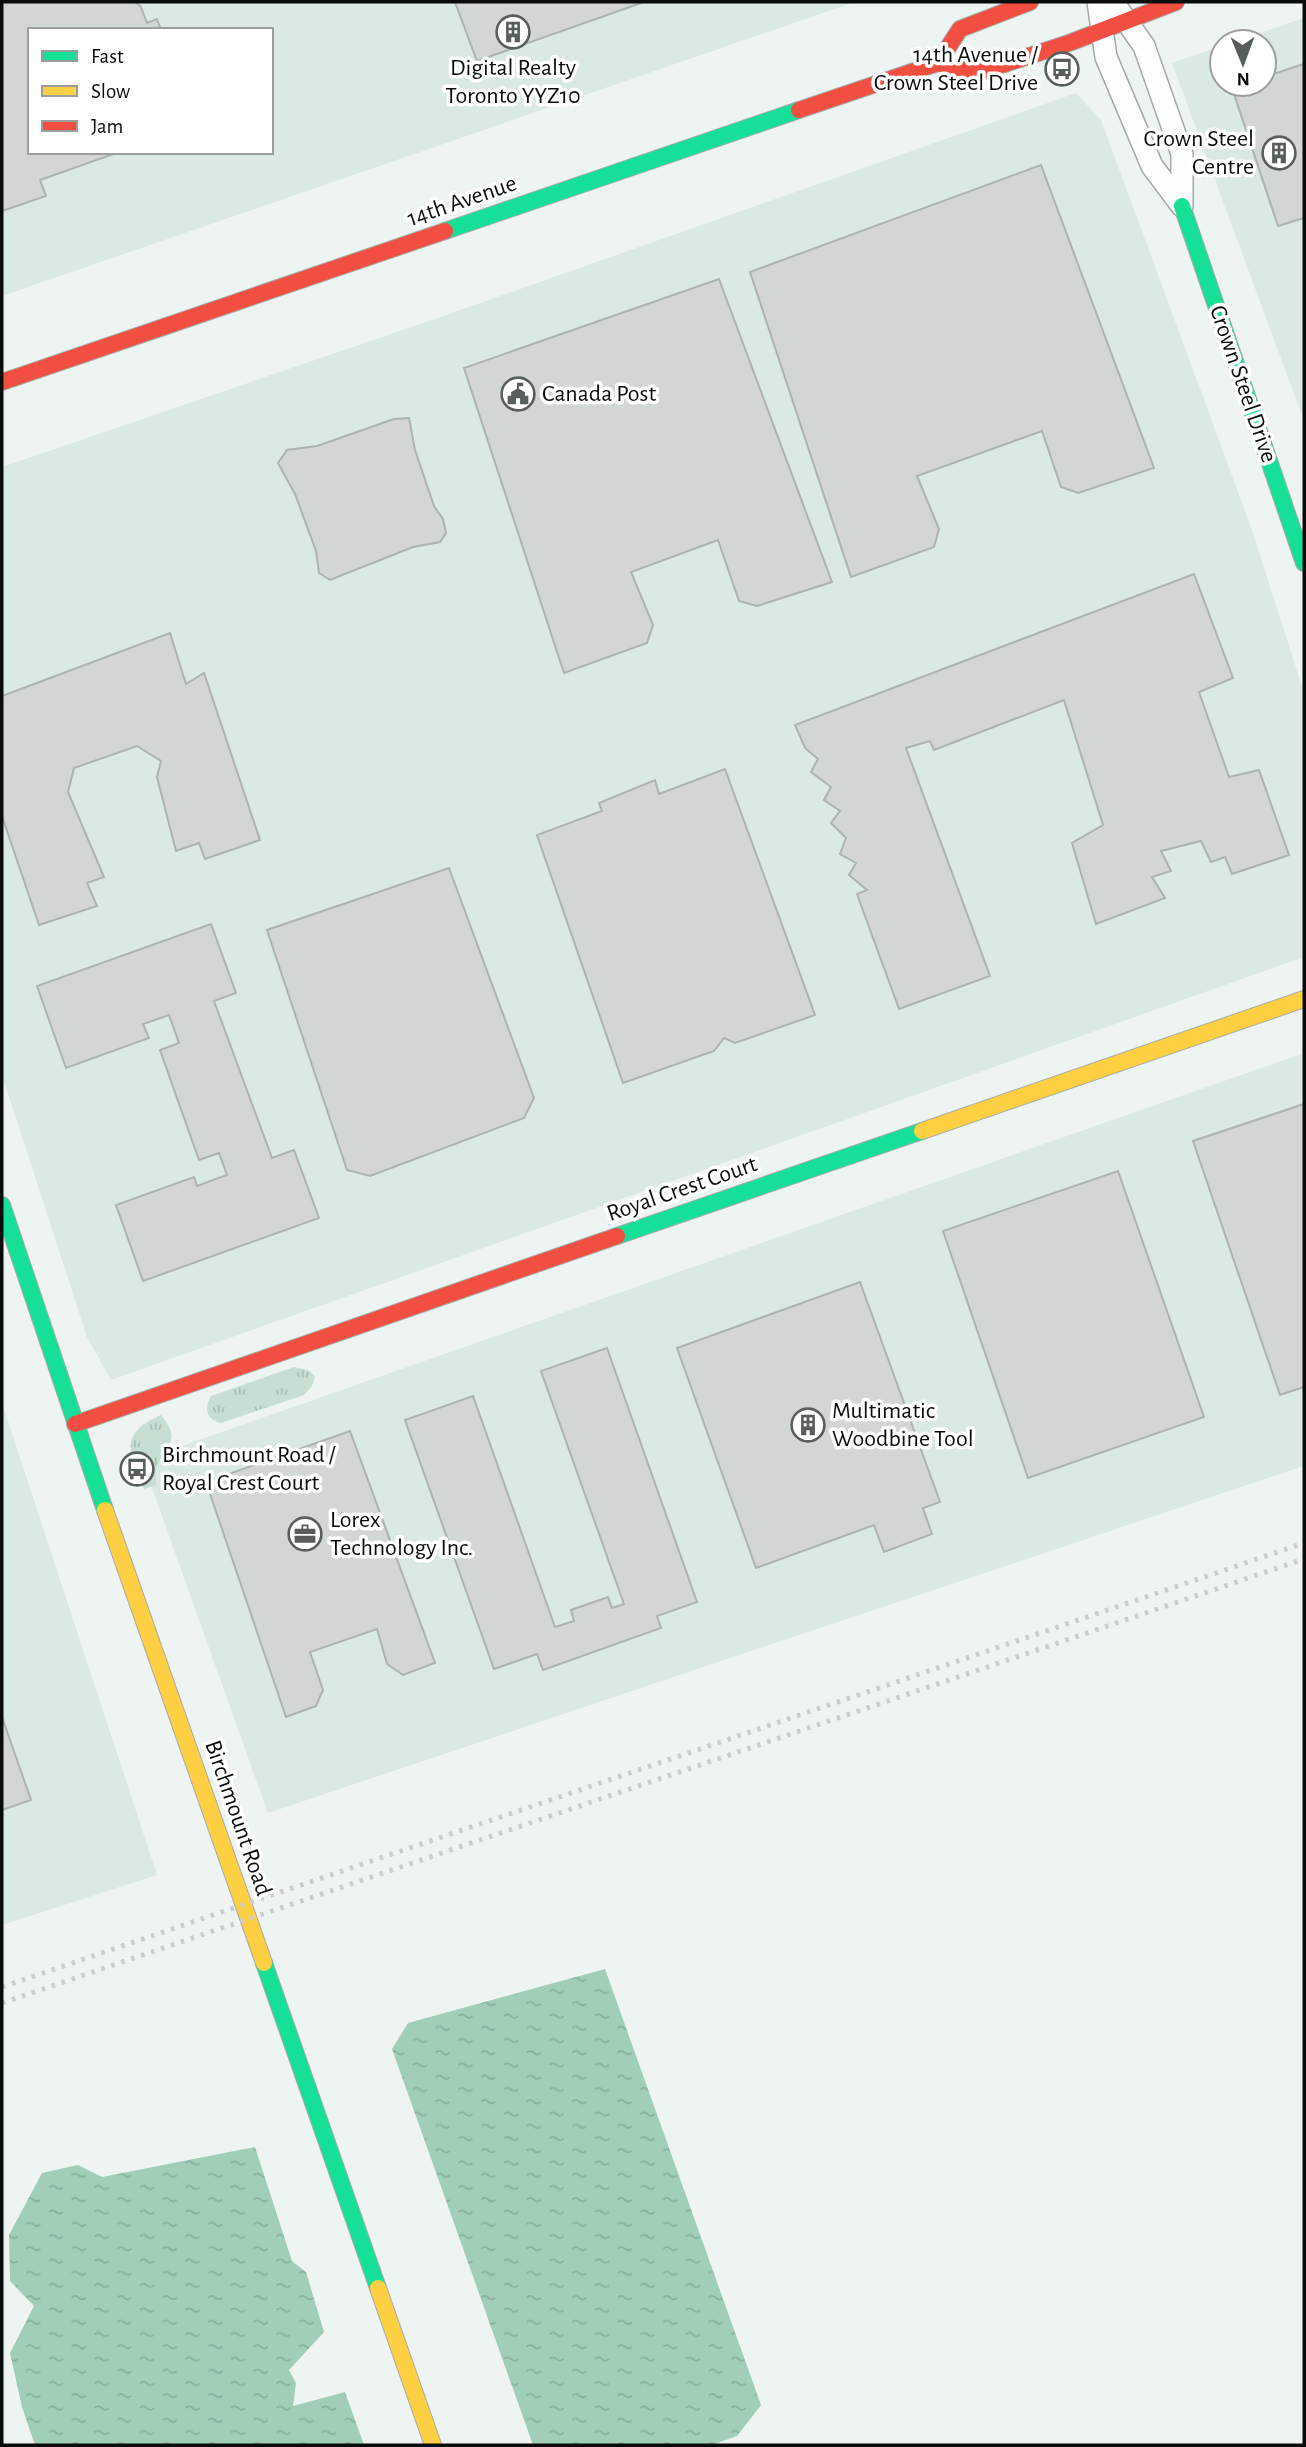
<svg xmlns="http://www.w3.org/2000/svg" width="1306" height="2447" font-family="'Alegreya Sans',sans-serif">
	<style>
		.built { fill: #dae9e1; fill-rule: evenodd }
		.grass { fill: url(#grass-tufts) }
		.water { fill: url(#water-ripples) }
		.building { fill: #d2d7d4; stroke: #adb3b0; stroke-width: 2 }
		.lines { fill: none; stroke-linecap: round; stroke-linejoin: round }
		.street-casing { stroke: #a6aba8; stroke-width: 24 }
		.fast-casing { stroke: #a6aba8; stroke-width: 18 }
		.slow-casing { stroke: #a6aba8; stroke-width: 18 }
		.jam-casing { stroke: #a6aba8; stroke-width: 18 }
		.street { stroke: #fcfdfd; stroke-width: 21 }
		.fast { stroke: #16e098; stroke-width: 16 }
		.slow { stroke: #ffcf43; stroke-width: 16 }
		.jam { stroke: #f24e42; stroke-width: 16 }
		.rail { stroke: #cbcdcc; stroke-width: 5; stroke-dasharray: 3.5 7; stroke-linecap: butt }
		.labels { text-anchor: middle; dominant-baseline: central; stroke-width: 7; stroke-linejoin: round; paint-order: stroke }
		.poi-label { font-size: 24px; fill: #080d0b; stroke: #fff; text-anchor: start }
		.street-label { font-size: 24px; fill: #080d0b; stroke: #fff }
	</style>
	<defs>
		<pattern id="grass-tufts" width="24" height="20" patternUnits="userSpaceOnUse" patternTransform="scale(1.75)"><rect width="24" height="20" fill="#c6dfd2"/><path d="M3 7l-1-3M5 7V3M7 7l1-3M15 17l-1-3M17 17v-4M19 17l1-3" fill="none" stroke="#a9beb3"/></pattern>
		<pattern id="water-ripples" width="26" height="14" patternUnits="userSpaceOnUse" patternTransform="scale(1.75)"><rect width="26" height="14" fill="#a0ceb7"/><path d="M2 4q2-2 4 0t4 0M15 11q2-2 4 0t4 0" fill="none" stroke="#88b09c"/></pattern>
	</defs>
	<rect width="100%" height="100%" fill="#eef4f1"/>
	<!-- built -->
	<path class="built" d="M2,2H855L2,296ZM30,30H271V152H30Z
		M1304,18V421L1172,63L1222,46V84H1264V42H1234Z
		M1076,93L1101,120L1252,530L1304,693V957L111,1380L87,1337L2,1075V467L435,319Z
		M1304,1053V1466L268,1813L142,1460Z
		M4,1409L157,1875L2,1925V1410Z"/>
	<!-- grass -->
	<path class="grass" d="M294,1367L308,1370L315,1376L312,1386L304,1395L221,1423C206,1420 204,1409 211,1396Z
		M161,1415C183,1442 165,1443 157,1467C155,1472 156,1479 156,1485L144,1489C130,1454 117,1434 161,1415Z"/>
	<!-- water -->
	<path class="water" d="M605,1969L761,2405L737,2436L712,2445H533L392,2049L408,2023Z
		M255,2147L292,2261L306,2272L324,2332L289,2370L296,2383L293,2406L345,2392L364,2445H35L22,2407L10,2353L34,2306L10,2281L9,2235L42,2173L78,2165L102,2177Z"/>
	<!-- building -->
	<path class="building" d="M2,2H135L141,7L147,23L157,19L161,30H30V152H119L40,180L46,196L2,211Z
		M455,2H644L477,61Z
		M1304,64V218L1278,226L1232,88L1243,84H1264V77Z
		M1041,165L1154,468L1078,493L1061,487L1042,431L917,476L939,529L934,547L851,577L750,272Z
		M719,279L832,582L757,606L739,601L718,540L631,572L653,625L647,643L564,673L464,368Z
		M409,418L415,450L434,506L443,519L446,533L440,542L413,547L330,580L319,573L316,551L295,494L278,463L287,450L317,446L394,419Z
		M1194,574L1233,678L1199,692L1229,777L1259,770L1289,855L1232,874L1225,857L1211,862L1201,841L1161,851L1171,871L1152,877L1165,898L1096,924L1072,843L1103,825L1064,700L934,750L930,741L906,748L990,976L899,1009L857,894L867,890L849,875L856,863L840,854L846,838L831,823L840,811L824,800L831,787L811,772L818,759L805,748L795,725Z
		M170,633L186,684L204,673L260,840L205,859L199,843L176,851L157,777L161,761L137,746L74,768L68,792L104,877L87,883L97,906L39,925L2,816V696Z
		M725,769L815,1015L735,1043L724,1038L714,1051L623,1083L537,835L602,811L599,803L655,780L659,794Z
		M449,868L534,1098L524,1118L370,1176L347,1170L267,930Z
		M211,924L236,993L214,1001L272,1158L294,1150L319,1218L143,1281L116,1205L194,1177L197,1186L227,1175L219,1153L199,1160L160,1050L179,1043L169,1015L143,1024L149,1038L66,1068L37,986Z
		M1304,1104V1387L1280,1395L1193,1141Z
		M1118,1171L1204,1417L1028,1478L943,1231Z
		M860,1282L940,1502L923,1508L932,1534L884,1552L874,1525L756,1568L677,1348Z
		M607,1348L697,1602L657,1616L661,1628L543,1670L537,1654L494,1669L405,1420L473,1396L555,1627L574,1621L571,1610L608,1597L612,1608L624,1604L541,1371Z
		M350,1431L435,1663L403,1675L387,1664L377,1629L310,1652L323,1690L316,1706L286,1717L206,1482Z
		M2,1717L31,1800L2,1810Z"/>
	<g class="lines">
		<defs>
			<path id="street" d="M1098,2L1106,57L1152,166L1182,206
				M1113,2L1144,46L1182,154V206"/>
			<path id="fast" d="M1182,206L1304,563
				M445,231L799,110
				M2,1205L105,1510
				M617,1236L922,1131
				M264,1963L378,2288"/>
			<path id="slow" d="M922,1131L1304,999
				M105,1510L264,1963
				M378,2288L433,2445"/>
			<path id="jam" d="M938,63L960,29L1030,2
				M799,110L938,63L977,73L1069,43L1176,2
				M2,382L445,231
				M75,1424L617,1236"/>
		</defs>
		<!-- street casing -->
		<use href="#street" class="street-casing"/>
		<!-- fast casing -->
		<use href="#fast" class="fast-casing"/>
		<!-- slow casing -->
		<use href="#slow" class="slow-casing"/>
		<!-- jam casing -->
		<use href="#jam" class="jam-casing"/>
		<!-- street -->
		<use href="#street" class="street"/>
		<!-- fast -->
		<use href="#fast" class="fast"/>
		<!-- slow -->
		<use href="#slow" class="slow"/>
		<!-- jam -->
		<use href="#jam" class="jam"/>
		<!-- rail -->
		<path class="rail" d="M2,1987L1304,1543
			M2,2003L1304,1559"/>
	</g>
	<!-- icons -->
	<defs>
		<symbol id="building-ring" viewBox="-11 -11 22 22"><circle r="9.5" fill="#fff" stroke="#585e5c" stroke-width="1.5"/><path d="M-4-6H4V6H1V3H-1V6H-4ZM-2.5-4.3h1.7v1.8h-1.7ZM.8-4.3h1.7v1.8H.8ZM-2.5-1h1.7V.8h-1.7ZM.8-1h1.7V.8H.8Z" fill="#585e5c"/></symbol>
		<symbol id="bus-ring" viewBox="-11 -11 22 22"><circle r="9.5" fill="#fff" stroke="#585e5c" stroke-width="1.5"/><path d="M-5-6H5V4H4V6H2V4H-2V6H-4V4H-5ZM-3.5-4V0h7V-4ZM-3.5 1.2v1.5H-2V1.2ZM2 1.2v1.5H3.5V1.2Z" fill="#585e5c"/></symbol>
		<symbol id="civic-ring" viewBox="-11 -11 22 22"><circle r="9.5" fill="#fff" stroke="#585e5c" stroke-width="1.5"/><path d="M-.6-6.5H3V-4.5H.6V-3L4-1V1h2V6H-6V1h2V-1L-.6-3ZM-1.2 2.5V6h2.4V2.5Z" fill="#585e5c"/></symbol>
		<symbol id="office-ring" viewBox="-11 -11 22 22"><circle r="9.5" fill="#fff" stroke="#585e5c" stroke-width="1.5"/><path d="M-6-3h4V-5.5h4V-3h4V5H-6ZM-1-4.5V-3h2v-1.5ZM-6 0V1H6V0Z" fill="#585e5c"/></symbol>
	</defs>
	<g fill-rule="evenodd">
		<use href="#building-ring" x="494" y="13" width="38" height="38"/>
		<use href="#bus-ring" x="1043" y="50" width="38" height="38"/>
		<use href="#building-ring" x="1260" y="134" width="38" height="38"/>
		<use href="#civic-ring" x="499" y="375" width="38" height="38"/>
		<use href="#building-ring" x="789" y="1406" width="38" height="38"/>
		<use href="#bus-ring" x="118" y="1450" width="38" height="38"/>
		<use href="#office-ring" x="286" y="1515" width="38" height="38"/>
	</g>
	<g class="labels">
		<!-- poi labels -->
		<g class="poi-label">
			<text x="1038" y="55" text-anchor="end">14th Avenue /<tspan x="1038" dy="28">Crown Steel Drive</tspan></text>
			<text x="513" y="68" text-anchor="middle">Digital Realty<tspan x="513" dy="28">Toronto YYZ10</tspan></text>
			<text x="1254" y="139" text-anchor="end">Crown Steel<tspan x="1254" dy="28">Centre</tspan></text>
			<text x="542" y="394">Canada Post</text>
			<text x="832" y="1411">Multimatic<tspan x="832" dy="28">Woodbine Tool</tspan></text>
			<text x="162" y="1455">Birchmount Road /<tspan x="162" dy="28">Royal Crest Court</tspan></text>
			<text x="330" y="1520">Lorex<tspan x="330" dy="28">Technology Inc.</tspan></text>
		</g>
		<!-- street labels -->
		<g class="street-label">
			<text transform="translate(462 201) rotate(-19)">14th Avenue</text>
			<text transform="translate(1243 384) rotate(71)">Crown Steel Drive</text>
			<text transform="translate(682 1189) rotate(-19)">Royal Crest Court</text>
			<text transform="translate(238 1818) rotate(71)">Birchmount Road</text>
		</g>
	</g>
	<!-- border -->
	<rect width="1306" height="2447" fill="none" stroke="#080d0b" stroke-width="7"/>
	<!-- legend -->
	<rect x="28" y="28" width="245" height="126" fill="#ffffff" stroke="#9c9e9d" stroke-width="2"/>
	<rect x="42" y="51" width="35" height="10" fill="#16e098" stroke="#9c9e9d" stroke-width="2"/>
	<text x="91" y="63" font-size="21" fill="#080d0b">Fast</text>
	<rect x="42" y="86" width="35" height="10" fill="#ffcf43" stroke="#9c9e9d" stroke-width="2"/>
	<text x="91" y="98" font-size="21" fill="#080d0b">Slow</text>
	<rect x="42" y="121" width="35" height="10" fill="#f24e42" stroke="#9c9e9d" stroke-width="2"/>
	<text x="91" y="133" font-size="21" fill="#080d0b">Jam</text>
	<!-- north arrow -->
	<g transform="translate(1243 63) rotate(179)"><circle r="33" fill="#ffffff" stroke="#9c9e9d" stroke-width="2"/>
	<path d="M0-5L12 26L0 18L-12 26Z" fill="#585e5c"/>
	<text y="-10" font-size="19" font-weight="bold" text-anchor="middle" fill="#080d0b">N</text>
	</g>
</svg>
